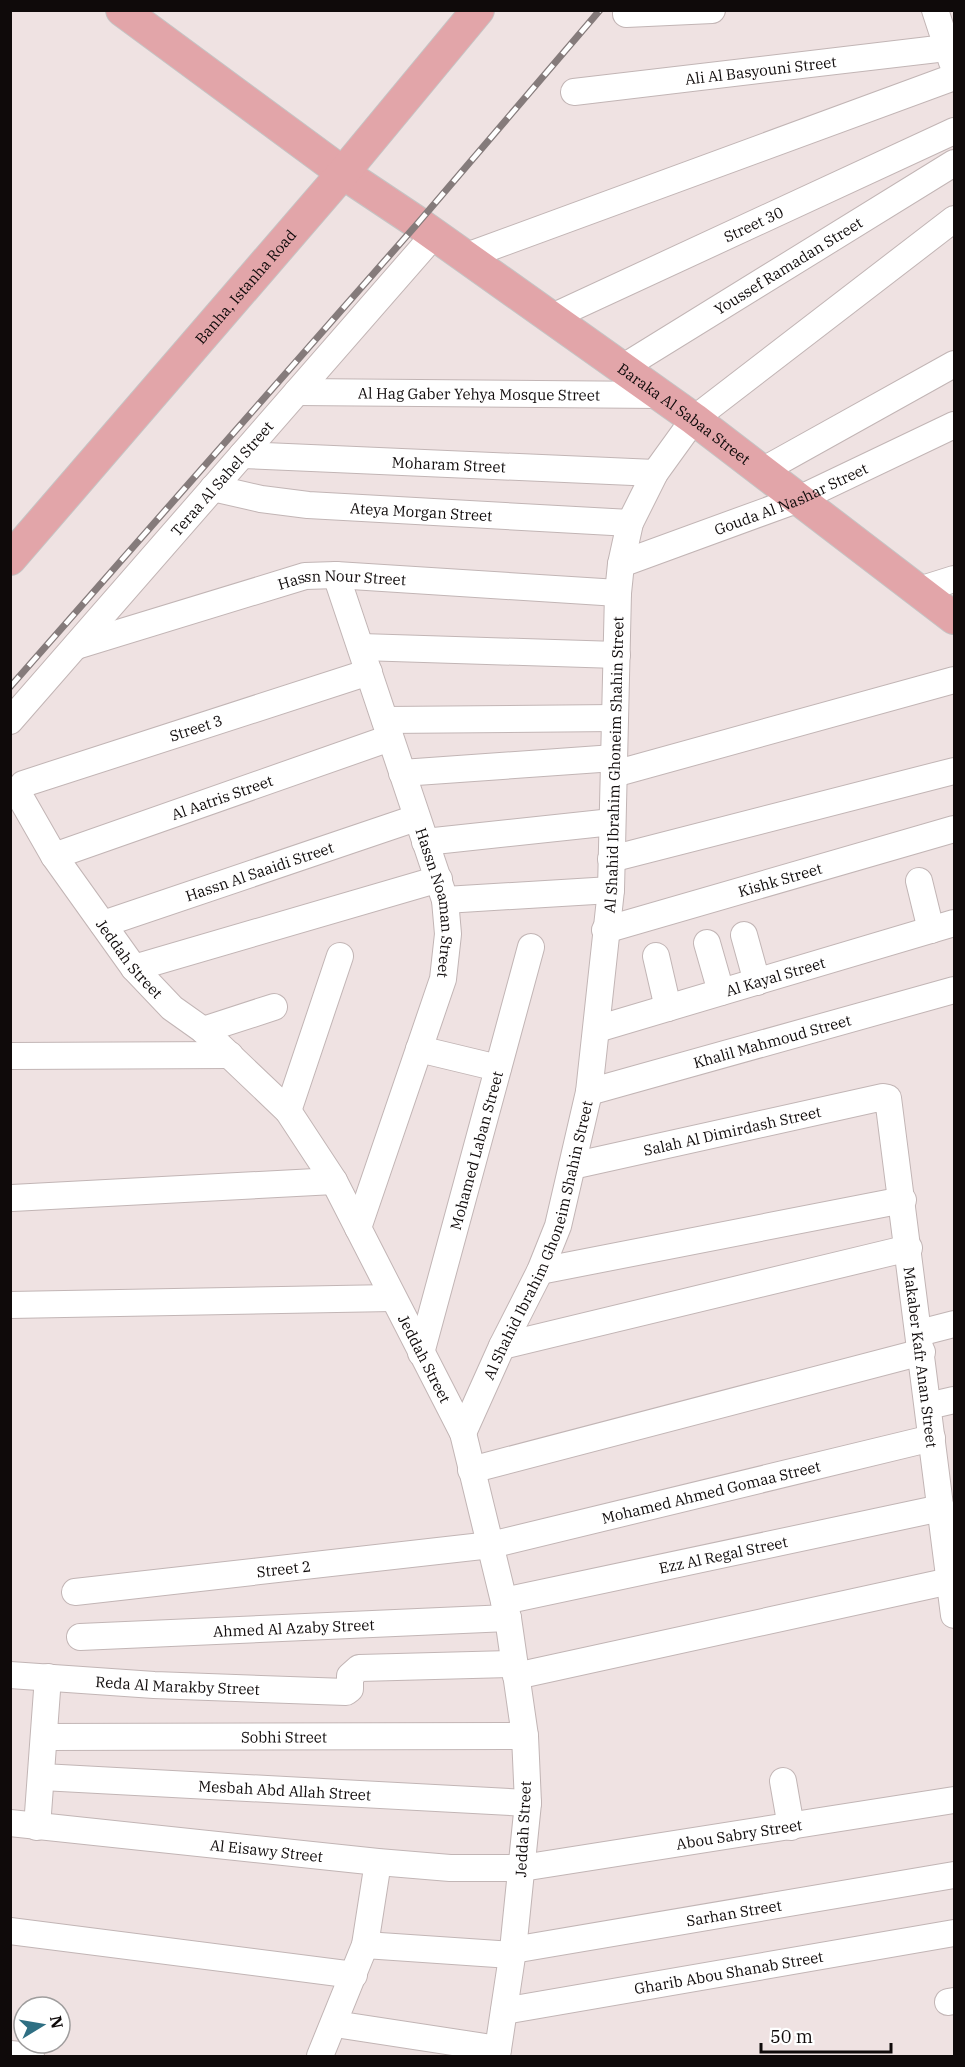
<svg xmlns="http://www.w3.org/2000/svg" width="965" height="2067" font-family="'IBM Plex Serif',serif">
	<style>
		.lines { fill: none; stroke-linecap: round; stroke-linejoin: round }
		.minor-casing { stroke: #c2b5b5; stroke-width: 28 }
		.major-casing { stroke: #c5c4c4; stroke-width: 34 }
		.minor { stroke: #fff; stroke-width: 26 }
		.major { stroke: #e2a5a9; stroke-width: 32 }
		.rail-casing { stroke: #857b7b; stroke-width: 7 }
		.rail { stroke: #fff; stroke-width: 4.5; stroke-dasharray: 14; stroke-linecap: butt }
		.labels { text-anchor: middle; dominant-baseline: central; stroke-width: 4.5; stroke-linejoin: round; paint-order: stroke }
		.street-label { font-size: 15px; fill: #0f0a0a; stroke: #fff }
	</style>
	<rect width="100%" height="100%" fill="#efe2e2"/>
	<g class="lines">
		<defs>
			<g id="minor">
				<path d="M935,10L952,62"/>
				<path d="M626,14L712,10"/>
				<path id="s1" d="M574,92L946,48"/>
				<path d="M464,257L954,77"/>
				<path id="s2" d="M550,318L954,131"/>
				<path id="s3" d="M622,368L954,163"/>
				<path id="s4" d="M297,392L660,395"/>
				<path id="s5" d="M242,455L655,473"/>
				<path d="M762,471L954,364"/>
				<path id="s6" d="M213,488L261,499L308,505L630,523"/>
				<path id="s7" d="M621,564L799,499L954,425"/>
				<path id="s8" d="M336,575L445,900L448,934L443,979L358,1228"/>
				<path d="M919,590L954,579"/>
				<path id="s9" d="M76,646L305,576L336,575L618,593"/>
				<path d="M361,647L617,655"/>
				<path id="s10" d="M369,672L23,784L18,793L54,856L134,968L172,1008L203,1030L288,1111L334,1181L463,1433L508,1618L525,1736L528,1803L513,1950L497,2056"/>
				<path d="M385,720L615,718"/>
				<path id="s11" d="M10,721L434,235"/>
				<path d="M402,773L614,758"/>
				<path d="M614,774L954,680"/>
				<path d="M425,842L612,822"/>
				<path id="s12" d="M54,856L390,738"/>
				<path d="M611,859L954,771"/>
				<path d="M919,881L931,930"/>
				<path d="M445,900L611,890"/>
				<path id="s13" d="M103,924L416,818"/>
				<path id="s14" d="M605,930L954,829"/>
				<path d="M744,935L757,982"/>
				<path d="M707,943L721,992"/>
				<path d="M656,956L668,1008"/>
				<path d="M134,968L439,879"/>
				<path id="s15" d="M597,1029L954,923"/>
				<path d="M203,1030L274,1007"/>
				<path d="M419,1049L498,1068"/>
				<path d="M10,1056L230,1055"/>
				<path id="s16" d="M589,1092L954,990"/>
				<path d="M288,1111L340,956"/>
				<path id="s17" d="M572,1166L883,1097L888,1098L954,1615"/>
				<path d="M12,1198L334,1181"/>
				<path d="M540,1271L903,1200"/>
				<path d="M10,1305L392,1298"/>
				<path d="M919,1333L954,1324"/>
				<path d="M502,1346L909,1248"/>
				<path id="s18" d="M421,1353L531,947"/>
				<path d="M928,1406L954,1400"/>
				<path id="s19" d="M463,1433L502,1346L540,1271L558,1226L589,1092L611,890L618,593L621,564L630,523L655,473L694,419L954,219"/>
				<path d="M471,1470L922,1352"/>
				<path id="s20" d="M75,1592L491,1545L932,1438"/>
				<path id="s21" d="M504,1601L941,1508"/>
				<path id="s22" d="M80,1637L508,1618"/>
				<path id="s23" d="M10,1675L154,1685L346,1692L350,1689V1676L359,1668L513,1664"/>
				<path d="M516,1676L950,1581"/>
				<path id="s24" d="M44,1737L525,1736"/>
				<path id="s25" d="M42,1777L528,1803"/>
				<path d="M783,1781L791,1827"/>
				<path id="s26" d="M10,1823L378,1862L450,1868H522L954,1800"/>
				<path d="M37,1827L48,1677"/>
				<path d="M10,1931L354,1975"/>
				<path d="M365,1945L512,1955"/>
				<path id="s27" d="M513,1950L954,1875"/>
				<path d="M948,2002L954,2001"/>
				<path id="s28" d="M504,2011L954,1933"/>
				<path d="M335,2024L498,2049"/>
				<path d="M10,2054L31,2056"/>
				<path d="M320,2056L365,1945L378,1862"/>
			</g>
			<g id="major">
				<path id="s29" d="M122,10L343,173L418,223L694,419L954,618"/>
				<path id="s30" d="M10,559L343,173L478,10"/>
			</g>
		</defs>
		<!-- minor casing -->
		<use href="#minor" class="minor-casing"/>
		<!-- major casing -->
		<use href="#major" class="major-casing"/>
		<!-- minor -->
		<use href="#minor" class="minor"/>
		<!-- major -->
		<use href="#major" class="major"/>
		<defs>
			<path id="rail" d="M10,687L418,223L600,10"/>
		</defs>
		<!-- rail casing -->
		<use href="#rail" class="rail-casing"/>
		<!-- rail -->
		<use href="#rail" class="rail"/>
	</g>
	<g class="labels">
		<!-- street labels -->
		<g class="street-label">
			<text stroke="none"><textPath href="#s1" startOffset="188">Ali Al Basyouni Street</textPath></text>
			<text stroke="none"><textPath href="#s2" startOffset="224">Street 30</textPath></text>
			<text stroke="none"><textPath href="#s3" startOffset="195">Youssef Ramadan Street</textPath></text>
			<text stroke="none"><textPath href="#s30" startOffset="360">Banha, Istanha Road</textPath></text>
			<text stroke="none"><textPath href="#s4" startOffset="182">Al Hag Gaber Yehya Mosque Street</textPath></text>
			<text stroke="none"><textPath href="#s29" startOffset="692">Baraka Al Sabaa Street</textPath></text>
			<text stroke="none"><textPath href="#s5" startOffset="207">Moharam Street</textPath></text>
			<text stroke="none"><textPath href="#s11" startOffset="322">Teraa Al Sahel Street</textPath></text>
			<text stroke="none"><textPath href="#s7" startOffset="182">Gouda Al Nashar Street</textPath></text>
			<text stroke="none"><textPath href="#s6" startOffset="210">Ateya Morgan Street</textPath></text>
			<text stroke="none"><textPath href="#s9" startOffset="276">Hassn Nour Street</textPath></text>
			<text transform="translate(196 728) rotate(-18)">Street 3</text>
			<text stroke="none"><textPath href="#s19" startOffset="694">Al Shahid Ibrahim Ghoneim Shahin Street</textPath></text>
			<text stroke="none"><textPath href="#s12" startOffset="178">Al Aatris Street</textPath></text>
			<text stroke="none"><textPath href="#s13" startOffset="165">Hassn Al Saaidi Street</textPath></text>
			<text stroke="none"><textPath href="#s14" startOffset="182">Kishk Street</textPath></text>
			<text stroke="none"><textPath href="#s8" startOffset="344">Hassn Noaman Street</textPath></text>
			<text stroke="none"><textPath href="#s10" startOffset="574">Jeddah Street</textPath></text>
			<text stroke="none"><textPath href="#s15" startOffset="186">Al Kayal Street</textPath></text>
			<text stroke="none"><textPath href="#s16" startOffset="190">Khalil Mahmoud Street</textPath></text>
			<text stroke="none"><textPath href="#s17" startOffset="164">Salah Al Dimirdash Street</textPath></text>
			<text stroke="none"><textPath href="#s18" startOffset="210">Mohamed Laban Street</textPath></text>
			<text stroke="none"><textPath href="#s19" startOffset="208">Al Shahid Ibrahim Ghoneim Shahin Street</textPath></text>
			<text stroke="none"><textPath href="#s17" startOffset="585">Makaber Kafr Anan Street</textPath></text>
			<text stroke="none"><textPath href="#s10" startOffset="1078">Jeddah Street</textPath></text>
			<text stroke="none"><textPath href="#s20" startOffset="645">Mohamed Ahmed Gomaa Street</textPath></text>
			<text stroke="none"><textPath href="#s21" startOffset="224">Ezz Al Regal Street</textPath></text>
			<text stroke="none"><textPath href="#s20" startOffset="210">Street 2</textPath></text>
			<text stroke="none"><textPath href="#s22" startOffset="214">Ahmed Al Azaby Street</textPath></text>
			<text stroke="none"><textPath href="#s23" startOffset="168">Reda Al Marakby Street</textPath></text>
			<text stroke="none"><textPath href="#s24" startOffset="240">Sobhi Street</textPath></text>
			<text stroke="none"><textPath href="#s25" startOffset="243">Mesbah Abd Allah Street</textPath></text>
			<text transform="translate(523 1829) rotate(-87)">Jeddah Street</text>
			<text stroke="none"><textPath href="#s26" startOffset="734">Abou Sabry Street</textPath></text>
			<text stroke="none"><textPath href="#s26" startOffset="258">Al Eisawy Street</textPath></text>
			<text stroke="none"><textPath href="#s27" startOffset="224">Sarhan Street</textPath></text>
			<text stroke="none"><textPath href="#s28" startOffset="228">Gharib Abou Shanab Street</textPath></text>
		</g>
	</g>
	<!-- border -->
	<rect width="965" height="2067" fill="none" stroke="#0f0a0a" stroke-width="24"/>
	<!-- north arrow -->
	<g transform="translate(42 2025) rotate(79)"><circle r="28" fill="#ffffff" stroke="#9f9d9d" stroke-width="1.5"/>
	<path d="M0-4.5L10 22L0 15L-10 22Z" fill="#2f6f83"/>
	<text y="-9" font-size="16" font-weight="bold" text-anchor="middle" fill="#0f0a0a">N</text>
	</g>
	<!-- scale -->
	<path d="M761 2043v9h130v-9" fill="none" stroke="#0f0a0a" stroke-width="3"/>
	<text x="770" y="2043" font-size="18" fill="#0f0a0a" stroke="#ffffff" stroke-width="4.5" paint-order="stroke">50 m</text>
</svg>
